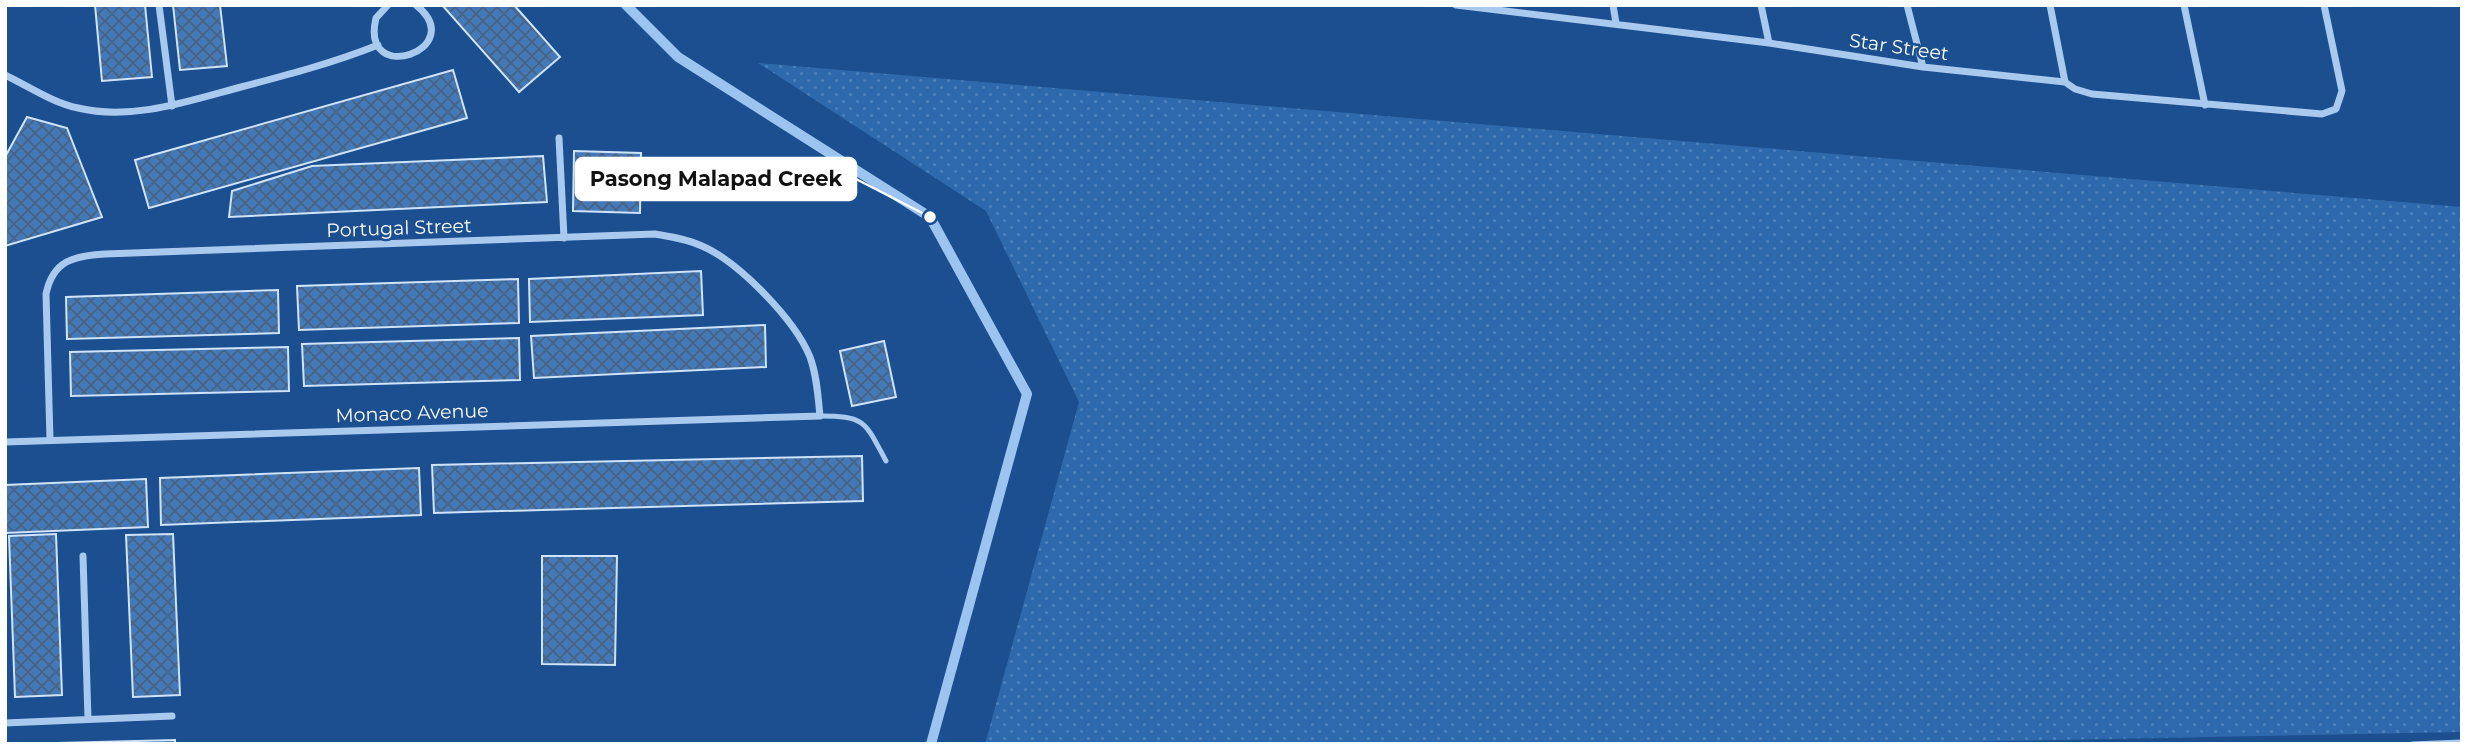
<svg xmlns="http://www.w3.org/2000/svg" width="2467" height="749" font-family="Montserrat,sans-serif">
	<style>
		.grass { fill: url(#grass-dots) }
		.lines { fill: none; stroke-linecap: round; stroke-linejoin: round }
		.stream { stroke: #9cc4f0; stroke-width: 10 }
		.building { fill: url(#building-cross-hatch); stroke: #cfe3fa; stroke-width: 2 }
		.lane { stroke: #a9c9ee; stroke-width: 5 }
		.street { stroke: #a9c9ee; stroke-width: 7 }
		.labels { text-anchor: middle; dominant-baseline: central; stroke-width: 5; stroke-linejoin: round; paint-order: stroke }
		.street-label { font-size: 19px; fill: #fff; stroke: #1b4f8f }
		.leader { fill: none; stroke: #fff; stroke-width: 2.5 }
		.callout-dot { fill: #fff; stroke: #1b4f8f; stroke-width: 2.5 }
		.callout { fill: #fff; stroke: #fff; stroke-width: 2.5 }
		.callout-label { font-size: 21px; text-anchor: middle; font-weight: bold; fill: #111 }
	</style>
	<defs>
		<pattern id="grass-dots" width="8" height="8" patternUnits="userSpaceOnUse" patternTransform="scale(1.75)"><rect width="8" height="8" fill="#2e69ad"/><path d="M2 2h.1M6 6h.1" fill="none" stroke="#4d80b9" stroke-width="1.8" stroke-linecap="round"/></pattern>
		<pattern id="building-cross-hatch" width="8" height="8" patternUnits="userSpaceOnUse" patternTransform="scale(1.75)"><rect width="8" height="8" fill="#4478b7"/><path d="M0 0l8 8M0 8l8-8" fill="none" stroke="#486282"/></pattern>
	</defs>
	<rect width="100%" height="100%" fill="#1b4f8f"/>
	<!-- grass -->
	<path class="grass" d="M758,63L2462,207V732L1862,744H985L1079,402L986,211Z"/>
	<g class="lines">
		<!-- stream -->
		<path class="stream" d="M626,5L678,57L930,217L1027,394L931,744"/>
	</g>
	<!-- building -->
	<path class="building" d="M95,5H145L152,77L102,81Z
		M173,5H220L227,66L180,70Z
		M442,5H514L560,57L519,92Z
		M453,70L467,118L149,208L135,160Z
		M27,117L67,128L102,217L5,246V157Z
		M574,151L641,153L640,213L573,211Z
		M543,156L547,202L229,217L232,191L312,166Z
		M701,271L703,315L530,322L529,279Z
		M518,279L519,323L299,330L297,286Z
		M278,290L279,333L67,339L66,297Z
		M765,325L766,367L534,378L531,336Z
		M519,338L520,380L304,386L302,344Z
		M884,341L896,397L852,406L840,351Z
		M288,347L289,391L71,396L70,352Z
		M862,456L863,501L434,513L432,465Z
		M419,468L421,515L161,525L160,478Z
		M146,479L148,527L5,533V485Z
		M56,534L62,695L15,697L9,536Z
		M173,534L180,695L133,697L126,535Z
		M542,556H617L615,665L542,664Z
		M175,740V744H17Z"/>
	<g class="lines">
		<!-- lane -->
		<path class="lane" d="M820,416C866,416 865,422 886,461
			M2412,744L2462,742"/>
		<!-- street -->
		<path class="street" d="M159,5L172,106
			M388,5L376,18C359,88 471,49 416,5
			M1456,5L1769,43L1923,67L2065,82L2075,89L2092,94L2322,114L2336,109L2342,91L2324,5
			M1613,5L1616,23
			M1761,5L1769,43
			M1907,5L1923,67
			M2050,5L2065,82
			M2184,5L2205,105
			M5,75C28,86 53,103 78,108C132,121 189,101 241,87C287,75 333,63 378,45
			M559,138L564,238
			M5,442L820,416C818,397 817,376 810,357C795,320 739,262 702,246C687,239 672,237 655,234L105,254C74,256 53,260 46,294L50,440
			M83,556L88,719
			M5,723L172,716"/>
	</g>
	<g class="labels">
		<!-- street labels -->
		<g class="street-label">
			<text transform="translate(1899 47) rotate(8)">Star Street</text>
			<text transform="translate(399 228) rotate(-2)">Portugal Street</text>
			<text transform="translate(412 413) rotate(-2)">Monaco Avenue</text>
		</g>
	</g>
	<!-- callouts -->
	<path class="leader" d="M930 217L856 179"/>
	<circle class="callout-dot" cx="930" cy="217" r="7"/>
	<rect class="callout" x="576" y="158" width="280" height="42" rx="7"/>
	<g class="callout-label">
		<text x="716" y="186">Pasong Malapad Creek</text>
	</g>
	<!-- border -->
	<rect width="2467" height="749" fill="none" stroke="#ffffff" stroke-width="14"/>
</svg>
